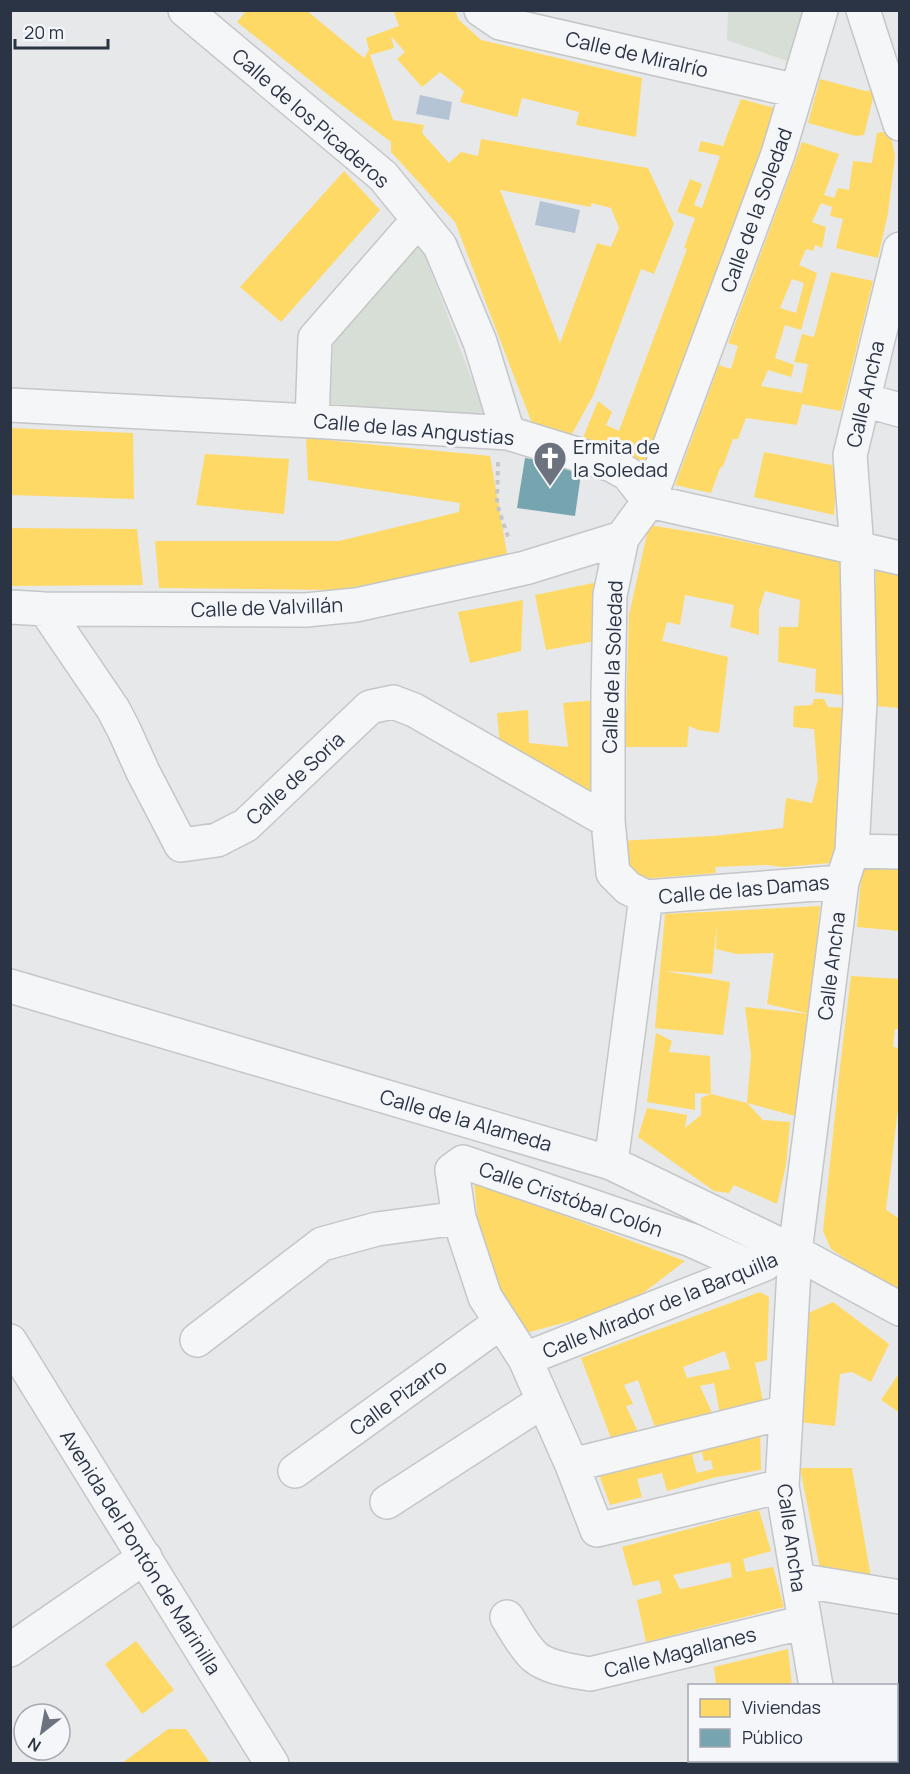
<svg xmlns="http://www.w3.org/2000/svg" width="910" height="1774" font-family="Manrope,sans-serif">
	<style>
		.green { fill: #d6ded6 }
		.water { fill: #b4c4d5 }
		.homes { fill: #ffd966; fill-rule: evenodd }
		.public { fill: #76a5af }
		.lines { fill: none; stroke-linecap: round; stroke-linejoin: round }
		.minor-casing { stroke: #c4c6c8; stroke-width: 36 }
		.path { stroke: #c5c6ca; stroke-width: 4; stroke-dasharray: 4.5 4.5; stroke-linecap: butt }
		.minor { stroke: #f5f6f7; stroke-width: 33 }
		.labels { text-anchor: middle; dominant-baseline: central; stroke-width: 6; stroke-linejoin: round; paint-order: stroke }
		.street-label { font-size: 20px; fill: #2b3445; stroke: #f4f6f9 }
		.poi-label { font-size: 20px; fill: #2b3445; stroke: #f4f6f9; text-anchor: start }
	</style>
	<rect width="100%" height="100%" fill="#e6e8ea"/>
	<!-- green -->
	<path class="green" d="M728,11H816L799,65L727,40Z
		M421,245L487,420L330,408L334,332L374,288Z"/>
	<!-- water -->
	<path class="water" d="M420,95L452,102L449,120L416,114Z
		M540,201L580,210L575,233L535,225Z"/>
	<!-- homes -->
	<path class="homes" d="M247,10H306L364,58L369,50L366,38L399,26L393,10H455L459,20L481,40L642,78L636,137L576,125L579,112L522,98L517,117L460,102L464,91L440,72L422,87L397,59L405,52L391,36L394,48L370,55L393,120L424,125L422,133L449,163L461,152L478,156L481,139L648,168L674,224L654,274L641,269L594,394L569,439L535,431L455,222L391,152V142L331,97L237,22ZM500,190L591,207V203L611,208L619,228L611,247L597,243L560,343Z
		M820,79L865,91L875,90L864,135L856,136L808,123Z
		M741,99L778,109L646,461L580,445L598,401L612,412L606,425L619,431L687,249L684,248L695,218L677,212L690,179L702,184L694,205L702,208L720,156L698,151L701,141L723,146Z
		M890,131L895,156L888,213L878,258L836,248L843,219L830,216L832,207L821,203L812,222L826,227L822,248L815,245L813,251L806,249L799,265L817,273L801,330L785,325L775,358L794,365L791,377L768,370L761,386L802,393L808,364L794,362L802,334L814,337L831,272L873,281L841,411L802,404L797,425L746,418L738,439H733L723,466L720,468L711,493L675,485L719,365L731,369L738,346L728,343L802,142L839,154L824,195L834,198L838,188L849,190L853,161L872,163L877,133ZM792,279L804,283L796,313L780,308Z
		M344,171L380,210L281,322L240,287Z
		M10,428L133,433L134,499L10,495Z
		M306,438L490,456L508,559L337,590L159,588L155,541H339L459,512L460,503L308,480Z
		M764,452L837,466L834,515L754,497Z
		M205,454L289,459L284,514L196,505Z
		M649,525L716,536L842,562L852,696L815,692L816,669L778,662L779,627H798L800,600L765,591L759,610V635L730,627L734,605L685,595L680,625L667,622L662,641L728,657L719,733L698,730L689,726L687,747H625L629,615Z
		M10,528L137,529L143,585L10,586Z
		M876,570L900,575V708L875,706Z
		M603,581L601,640L546,650L535,595Z
		M523,600L521,651L470,663L458,612Z
		M814,699H824L828,707L849,708L842,862L783,867L767,865L715,867L716,873L628,880L618,841L713,836L783,828L786,798L812,803L818,779L814,729L793,727L794,706L812,705Z
		M597,700L593,789L583,797L501,755L497,713L528,710L529,743L568,747L563,703Z
		M862,867L900,870V931L857,927Z
		M820,906L810,1014L767,1004L774,953L737,954L716,949L717,923L712,974L664,971L730,982L723,1035L655,1028L665,914Z
		M851,976L900,979V1029H895L893,1047L900,1048V1092L886,1210L900,1219V1295L831,1249L823,1231L840,1067Z
		M745,1007L810,1014L795,1116L747,1103L751,1055Z
		M656,1033L672,1041L669,1052L710,1056L711,1094L747,1103L763,1120L790,1122L786,1165L777,1204L734,1185L729,1193L714,1191L638,1137L647,1108L687,1115L685,1128L701,1115V1098L711,1094L695,1093V1110L647,1102Z
		M474,1182L685,1261L626,1306L522,1334L481,1253Z
		M760,1292L769,1297L767,1360L755,1363L763,1401L720,1414L714,1383L700,1386L713,1415L656,1430L638,1380L624,1385L633,1404L626,1406L639,1434L612,1441L581,1358ZM725,1351L730,1369L687,1378L683,1367Z
		M833,1302L889,1344L871,1382L852,1372L840,1374L835,1426L798,1422L806,1314Z
		M900,1372V1413L881,1400Z
		M760,1429L761,1470L716,1477L667,1491L662,1473L637,1479L642,1497L610,1505L597,1469ZM702,1452L704,1461L711,1460L713,1469L697,1473L692,1455Z
		M800,1468H852L872,1583L821,1574Z
		M759,1510L771,1551L743,1559L746,1572L773,1567L784,1607L646,1642L637,1600L662,1593L659,1580L633,1586L622,1547ZM730,1562L732,1577L704,1584L680,1589L673,1575Z
		M136,1641L174,1690L142,1714L105,1664Z
		M788,1649L792,1686H716L714,1667Z
		M168,1729H186L210,1763L121,1764Z
		M745,1761H801L802,1764H745Z"/>
	<!-- public -->
	<path class="public" d="M525,458L582,467L575,516L517,508Z"/>
	<g class="lines">
		<defs>
			<path id="minor" d="M185,10L383,176L440,246L480,342L508,433
				M481,10L500,23L797,91
				M863,10L900,124
				M864,400L900,410
				M10,405L312,421L508,433L612,465L628,474L649,501L900,558
				M312,421L315,338L418,220
				M10,607L45,609L306,610L356,605L525,568L622,538
				M45,609L113,709L124,730L143,772L181,845L217,840L246,825L370,707L393,702L414,710L608,821
				M852,851L900,852
				M646,897L842,882
				M10,986L611,1163L795,1252L900,1309
				M611,1163L646,897L628,888L613,873L608,821V695L610,595L622,538L649,501L778,154L821,10
				M753,1268L691,1240L463,1162L452,1170L459,1218L485,1297L525,1359L572,1465L597,1530L782,1486
				M197,1340L322,1244L377,1229L459,1218
				M10,1341L272,1764
				M525,1359L765,1264
				M572,1465L786,1412
				M295,1471L501,1322
				M387,1502L543,1401
				M798,1580L900,1597
				M507,1617C515,1630 523,1646 535,1657C548,1668 573,1671 590,1674L805,1622
				M10,1650L145,1557
				M816,1686L782,1486L795,1252L842,882L852,851L860,702L857,549L850,455L900,249
				M827,1760L828,1764"/>
		</defs>
		<!-- minor casing -->
		<use href="#minor" class="minor-casing"/>
		<!-- path -->
		<path class="path" d="M498,462L497,504L509,540"/>
		<!-- minor -->
		<use href="#minor" class="minor"/>
	</g>
	<!-- icons -->
	<defs>
		<symbol id="church-pin" viewBox="-11 -11 22 30"><path d="M0 17L-7.5 6A9.5 9.5 0 1 1 7.5 6Z" fill="#6c737f" stroke="#f4f6f9"/><path d="M-1.2-6h2.4v3.5h3.3v2.4h-3.3V6h-2.4V-.1h-3.3v-2.4h3.3Z" fill="#fff"/></symbol>
	</defs>
	<g fill-rule="evenodd">
		<use href="#church-pin" x="531" y="439" width="38" height="52"/>
	</g>
	<g class="labels">
		<!-- street labels -->
		<g class="street-label">
			<text transform="translate(637 54) rotate(13)">Calle de Miralrío</text>
			<text transform="translate(311 118) rotate(41)">Calle de los Picaderos</text>
			<text transform="translate(756 210) rotate(-70)">Calle de la Soledad</text>
			<text transform="translate(865 394) rotate(-77)">Calle Ancha</text>
			<text transform="translate(414 429) rotate(5)">Calle de las Angustias</text>
			<text transform="translate(267 607) rotate(-2)">Calle de Valvillán</text>
			<text transform="translate(612 667) rotate(-88)">Calle de la Soledad</text>
			<text transform="translate(295 778) rotate(-43)">Calle de Soria</text>
			<text transform="translate(744 889) rotate(-5)">Calle de las Damas</text>
			<text transform="translate(831 966) rotate(-83)">Calle Ancha</text>
			<text transform="translate(466 1120) rotate(16)">Calle de la Alameda</text>
			<text transform="translate(571 1199) rotate(19)">Calle Cristóbal Colón</text>
			<text transform="translate(660 1305) rotate(-22)">Calle Mirador de la Barquilla</text>
			<text transform="translate(398 1397) rotate(-36)">Calle Pizarro</text>
			<text transform="translate(792 1538) rotate(82)">Calle Ancha</text>
			<text transform="translate(141 1552) rotate(58)">Avenida del Pontón de Marinilla</text>
			<text transform="translate(680 1652) rotate(-14)">Calle Magallanes</text>
		</g>
		<!-- poi labels -->
		<g class="poi-label">
			<text x="573" y="446">Ermita de<tspan x="573" dy="23">la Soledad</tspan></text>
		</g>
	</g>
	<!-- border -->
	<rect width="910" height="1774" fill="none" stroke="#2b3445" stroke-width="24"/>
	<!-- legend -->
	<rect x="688" y="1684" width="210" height="78" fill="#f4f6f9" stroke="#a4a8b1" stroke-width="1.5"/>
	<rect x="700" y="1699" width="30" height="18" fill="#ffd966" stroke="#a4a8b1" stroke-width="1.5"/>
	<text x="742" y="1714" font-size="18" fill="#2b3445">Viviendas</text>
	<rect x="700" y="1729" width="30" height="18" fill="#76a5af" stroke="#a4a8b1" stroke-width="1.5"/>
	<text x="742" y="1744" font-size="18" fill="#2b3445">Público</text>
	<!-- north arrow -->
	<g transform="translate(42 1732) rotate(211)"><circle r="28" fill="#f4f6f9" stroke="#a4a8b1" stroke-width="1.5"/>
	<path d="M0-4.5L10 22L0 15L-10 22Z" fill="#6c737f"/>
	<text y="-9" font-size="16" font-weight="bold" text-anchor="middle" fill="#2b3445">N</text>
	</g>
	<!-- scale -->
	<path d="M15 39v9h93v-9" fill="none" stroke="#2b3445" stroke-width="3"/>
	<text x="24" y="39" font-size="18" fill="#2b3445" stroke="#f4f6f9" stroke-width="4.5" paint-order="stroke">20 m</text>
</svg>
